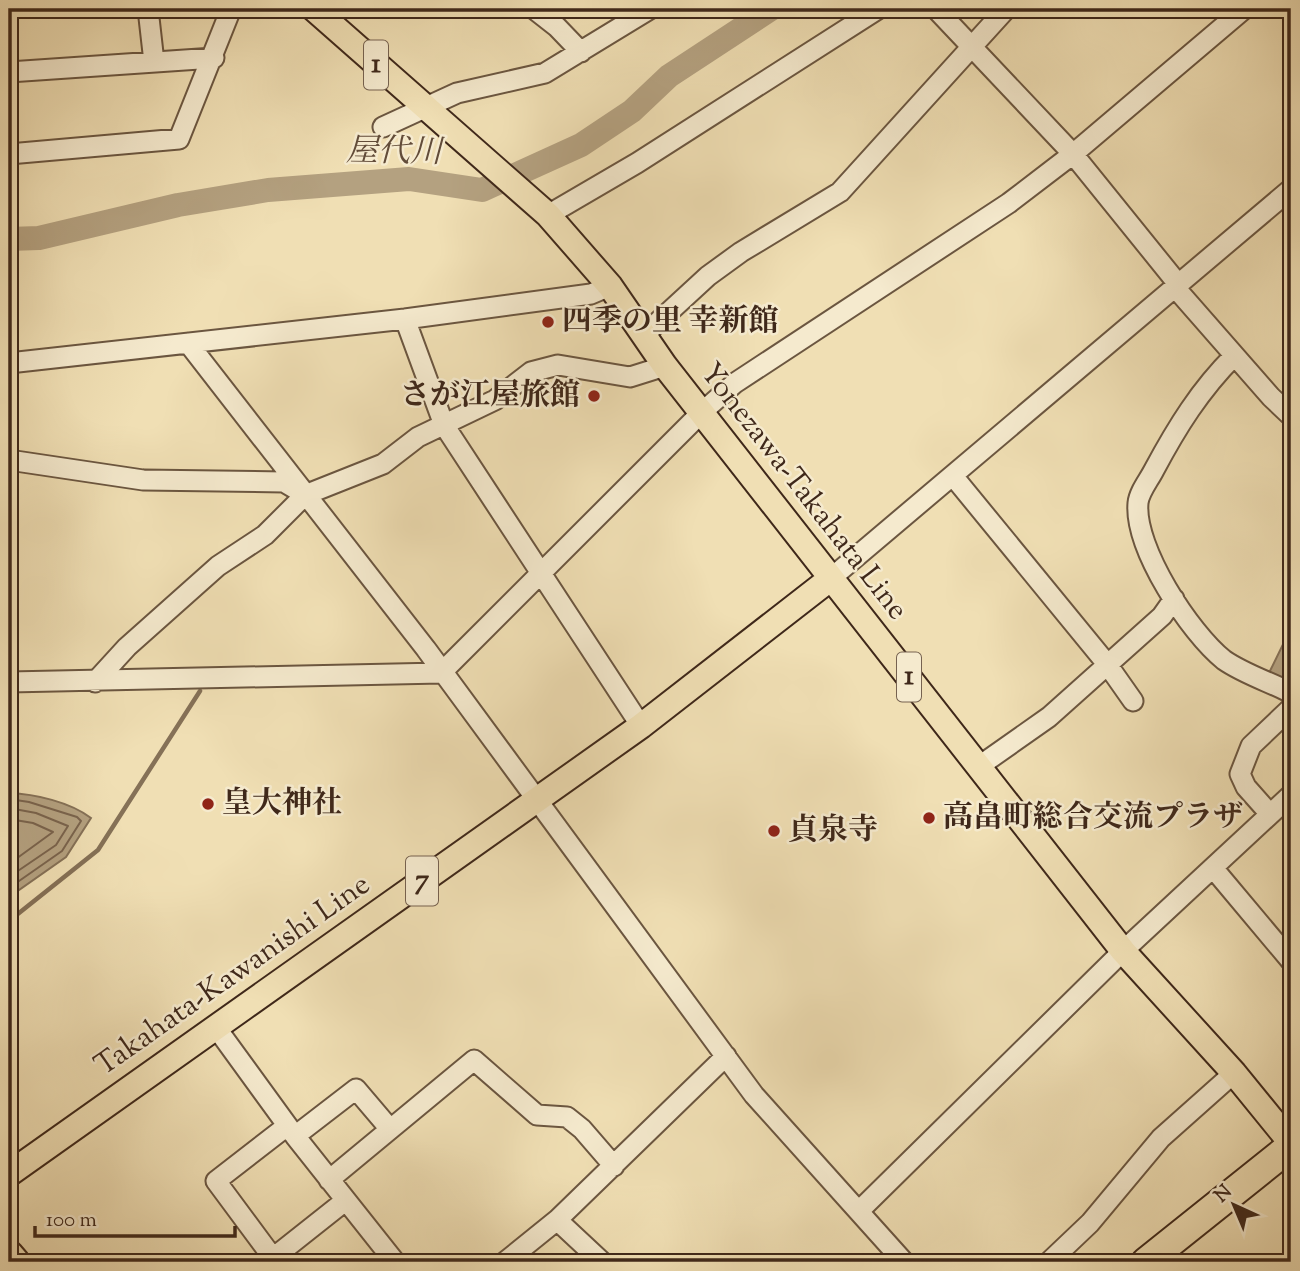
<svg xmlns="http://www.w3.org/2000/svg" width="1300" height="1271" font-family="'Sorts Mill Goudy','Noto Serif JP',serif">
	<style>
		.water { fill: #b4a180; stroke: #857157; stroke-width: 2 }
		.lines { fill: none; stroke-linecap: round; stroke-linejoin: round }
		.shore { stroke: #7a644d; stroke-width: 2 }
		.stream { stroke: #857157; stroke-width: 4.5 }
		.river { stroke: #b4a180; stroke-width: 24 }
		.minor-casing { stroke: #6b5640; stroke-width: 23 }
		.major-casing { stroke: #3f281a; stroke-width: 28 }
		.highway-casing { stroke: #3f281a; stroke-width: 32 }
		.minor { stroke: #f5eace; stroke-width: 19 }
		.major { stroke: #f0dfb4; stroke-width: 24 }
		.highway { stroke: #f0dfb4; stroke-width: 28 }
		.poi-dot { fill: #8f2418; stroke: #f5eace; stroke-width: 2.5 }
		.labels { text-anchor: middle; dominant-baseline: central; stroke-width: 5; stroke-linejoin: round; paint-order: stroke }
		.shield { fill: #f5eace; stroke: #766250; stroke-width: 2 }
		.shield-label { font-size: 28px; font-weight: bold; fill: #3f281a }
		.poi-label { font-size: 30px; font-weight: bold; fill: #3f281a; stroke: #f5eace; text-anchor: start }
		.street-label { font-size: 30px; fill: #3f281a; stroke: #f5eace }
		.water-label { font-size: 32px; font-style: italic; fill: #624c39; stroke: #f5eace }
	</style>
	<rect width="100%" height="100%" fill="#f0dfb4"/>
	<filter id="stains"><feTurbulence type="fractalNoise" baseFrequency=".00286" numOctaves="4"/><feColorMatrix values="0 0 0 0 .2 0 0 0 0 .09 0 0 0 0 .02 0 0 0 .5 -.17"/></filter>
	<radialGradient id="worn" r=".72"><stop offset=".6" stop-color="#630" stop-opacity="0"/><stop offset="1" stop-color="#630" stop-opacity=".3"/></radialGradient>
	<!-- water -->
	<path class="water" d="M1291,628V685L1268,675Z
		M9,793C35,794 70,802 91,818L66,857L9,897Z"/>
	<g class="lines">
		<!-- shore -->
		<path class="shore" d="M9,799L29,802L77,817L81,821L62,851L9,888
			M9,808L36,813L68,826L56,845L9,877
			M9,819L33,823L53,832L9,864"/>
		<!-- stream -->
		<path class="stream" d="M9,921L98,850L200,691"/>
		<!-- river -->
		<path class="river" d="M9,239L39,238L178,205L268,190L409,179L482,190L581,145L632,111L669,76L771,9"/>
		<defs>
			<path id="minor" d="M148,9L154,62
				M534,9L557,27L581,52
				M936,9L1073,154L1174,279L1179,292L1271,397L1291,416
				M9,72L214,58
				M383,127L457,93L545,73L650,9
				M9,154L179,139L231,9
				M548,215L637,163L878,9
				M405,319L444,425L641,726
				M645,334L708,276L741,252L840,192L1006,9
				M188,343L426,649L754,1095L904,1262
				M1234,356C1200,390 1177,427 1154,470C1149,480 1139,492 1138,503C1134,548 1190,633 1224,660C1244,674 1270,682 1291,693
				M9,363L405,319L591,294L610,286
				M9,460L143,480L284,482L301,492
				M953,476L1107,664L1133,701
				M830,579L1291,189
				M9,682L441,673L701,413L735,383L1009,203L1073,154L1244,9
				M95,682L127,647L218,566L265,535L305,495L383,464L418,437L495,400L531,372L558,365L630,377L665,366
				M978,767L1049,717L1162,616L1174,599
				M1270,814L1246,787L1240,774L1251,746L1291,708
				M1213,868L1291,961
				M215,1026L295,1136L395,1262
				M295,1136L356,1089L390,1129
				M329,1180L474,1060L537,1115L567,1117L582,1129L614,1166
				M859,1211L1123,951L1291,795
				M557,1220L602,1262
				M273,1258L216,1181L287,1126
				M268,1262L345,1201
				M505,1262L557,1220L726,1056
				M1049,1262L1090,1223L1161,1138L1234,1073"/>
			<path id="major" d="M314,9L548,215L610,286L665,366L1123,951L1234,1073L1291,1143
				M9,1174L641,726L830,579"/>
			<path id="highway" d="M9,1255L15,1262
				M1146,1262L1291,1146"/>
		</defs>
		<!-- minor casing -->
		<use href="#minor" class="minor-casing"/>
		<!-- major casing -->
		<use href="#major" class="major-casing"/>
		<!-- highway casing -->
		<use href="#highway" class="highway-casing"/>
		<!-- minor -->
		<use href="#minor" class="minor"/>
		<!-- major -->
		<use href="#major" class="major"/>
		<!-- highway -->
		<use href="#highway" class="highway"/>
	</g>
	<!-- markers -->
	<g class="poi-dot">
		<circle cx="548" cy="322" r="7"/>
		<circle cx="594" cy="396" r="7"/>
		<circle cx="208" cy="804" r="7"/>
		<circle cx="929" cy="818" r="7"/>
		<circle cx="774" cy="831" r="7"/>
	</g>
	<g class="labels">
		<!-- shield labels -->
		<g class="shield">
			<rect x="364" y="40.5" width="24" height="49" rx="5"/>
			<rect x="897" y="652.5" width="24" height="49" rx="5"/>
			<rect x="406" y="856.5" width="32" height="49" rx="5"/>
		</g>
		<g class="shield-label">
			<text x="376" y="65">1</text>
			<text x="909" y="677">1</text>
			<text x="422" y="881">7</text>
		</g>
		<!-- poi labels -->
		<g class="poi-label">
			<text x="562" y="322">四季の里 幸新館</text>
			<text x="580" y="396" text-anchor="end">さが江屋旅館</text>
			<text x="222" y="804">皇大神社</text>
			<text x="943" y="818">高畠町総合交流プラザ</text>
			<text x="788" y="831">貞泉寺</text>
		</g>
		<!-- street labels -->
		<g class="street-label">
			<text transform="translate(803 492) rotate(52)">Yonezawa-Takahata Line</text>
			<text transform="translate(233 976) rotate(-35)">Takahata-Kawanishi Line</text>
		</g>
		<!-- water labels -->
		<g class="water-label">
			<text transform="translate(394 153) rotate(1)">屋代川</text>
		</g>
	</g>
	<!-- margin -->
	<rect width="1300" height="1271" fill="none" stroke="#f0dfb4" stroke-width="35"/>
	<rect x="10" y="10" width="1279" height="1250" fill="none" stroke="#3f281a" stroke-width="3.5"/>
	<rect x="18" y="18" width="1265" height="1236" fill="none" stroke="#3f281a" stroke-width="2"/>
	<!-- north arrow -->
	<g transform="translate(1234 1205) rotate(316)" stroke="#f5eace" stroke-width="5" paint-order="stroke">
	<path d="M0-5L12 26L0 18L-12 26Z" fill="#3f281a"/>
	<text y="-10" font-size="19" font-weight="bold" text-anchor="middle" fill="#3f281a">N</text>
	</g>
	<!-- scale -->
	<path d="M35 1226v10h200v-10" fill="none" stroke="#3f281a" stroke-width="3.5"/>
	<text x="46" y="1226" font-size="21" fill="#3f281a" stroke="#f5eace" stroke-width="5" paint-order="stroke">100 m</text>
	<rect width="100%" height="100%" filter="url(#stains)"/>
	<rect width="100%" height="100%" fill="url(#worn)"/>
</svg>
